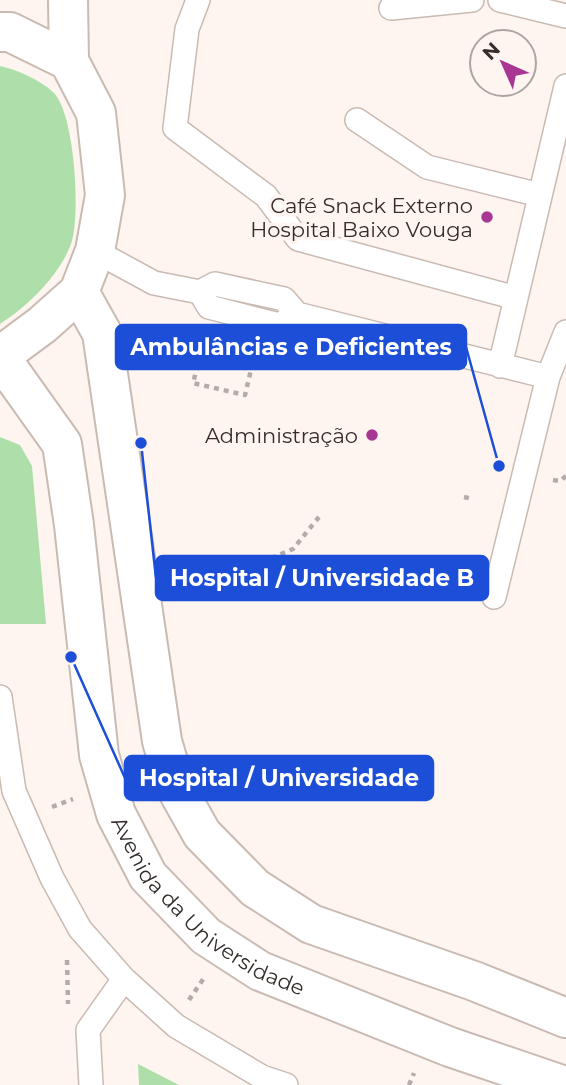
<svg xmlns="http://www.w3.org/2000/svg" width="566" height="1085" font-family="Montserrat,sans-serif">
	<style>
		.green { fill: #aedfaa }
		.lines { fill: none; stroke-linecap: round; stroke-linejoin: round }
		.service-casing { stroke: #c9bab2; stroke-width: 26 }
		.secondary-casing { stroke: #c9bab2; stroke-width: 42 }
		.path { stroke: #b4aca8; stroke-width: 4.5; stroke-dasharray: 5 5; stroke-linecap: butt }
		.service { stroke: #fff; stroke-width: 23 }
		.secondary { stroke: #fff; stroke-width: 38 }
		.poi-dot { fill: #a83794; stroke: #fff5f0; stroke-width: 2.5 }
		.labels { text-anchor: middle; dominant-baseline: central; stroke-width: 7; stroke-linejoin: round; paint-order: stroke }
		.poi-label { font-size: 21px; fill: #332e2b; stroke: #fff5f0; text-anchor: end }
		.street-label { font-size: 21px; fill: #332e2b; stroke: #fff5f0 }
		.leader { fill: none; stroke: #1d4ed8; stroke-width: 2.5 }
		.callout-dot { fill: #1d4ed8; stroke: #fff5f0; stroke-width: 2.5 }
		.callout { fill: #1d4ed8; stroke: #1d4ed8; stroke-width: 2.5 }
		.callout-label { font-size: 23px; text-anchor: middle; font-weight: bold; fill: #fff }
	</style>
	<rect width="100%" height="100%" fill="#fff5f0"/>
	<!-- green -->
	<path class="green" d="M0,66C18,70 40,80 53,92C75,112 81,217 71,244C59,276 28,306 0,324Z
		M0,437L20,445L32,466L46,624H0Z
		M138,1064L179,1085H139Z"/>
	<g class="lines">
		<defs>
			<path id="service" d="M198,0L187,29L175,128L266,196L298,239L516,298
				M500,0L566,16
				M391,8L472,0
				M357,120L427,167L540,195
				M95,251L154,283L200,292L209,307L279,325L297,314
				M200,292L215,284L284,299L297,314L548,377
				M500,366L566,86
				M494,597L548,377L566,332
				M0,697L14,791L52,878L80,929L124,979L176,1026L262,1077L286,1085
				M91,1085L88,1030L124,979"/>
			<g id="secondary">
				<path d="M68,0L69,61"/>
				<path d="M0,32H10L69,61L96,113L105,195L95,251L79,292L42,325L0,356"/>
				<path d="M79,292L102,333L162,741L175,786L202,834L255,888L311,924L474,981L566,1018"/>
				<path id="s1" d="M0,357L62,444L74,525L99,755L116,814L148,876L206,936L260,971L450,1047L562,1085"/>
			</g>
		</defs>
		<!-- service casing -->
		<use href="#service" class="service-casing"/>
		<!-- secondary casing -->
		<use href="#secondary" class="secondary-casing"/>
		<!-- path -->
		<path class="path" d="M205,336L193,383L245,395L256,349
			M553,480L560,481L566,476
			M464,497L473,499
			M262,562L293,549L319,517
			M52,807L73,799
			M67,960L68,1004
			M189,1000L204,978
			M409,1085L414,1073"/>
		<!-- service -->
		<use href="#service" class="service"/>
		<!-- secondary -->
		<use href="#secondary" class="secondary"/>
	</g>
	<!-- markers -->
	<g class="poi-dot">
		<circle cx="487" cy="217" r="7"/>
		<circle cx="372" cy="435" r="7"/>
	</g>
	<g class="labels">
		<!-- poi labels -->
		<g class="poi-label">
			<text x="473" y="205">Café Snack Externo<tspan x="473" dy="24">Hospital Baixo Vouga</tspan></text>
			<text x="358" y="435">Administração</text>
		</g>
		<!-- street labels -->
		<g class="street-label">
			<text stroke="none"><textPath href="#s1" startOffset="616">Avenida da Universidade</textPath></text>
		</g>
	</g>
	<!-- callouts -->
	<path class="leader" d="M499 466L466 347M141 443L156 578M71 657L125 778"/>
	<g class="callout-dot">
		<circle cx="499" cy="466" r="7"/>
		<circle cx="141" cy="443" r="7"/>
		<circle cx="71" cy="657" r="7"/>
	</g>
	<g class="callout">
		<rect x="116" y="325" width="350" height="44" rx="7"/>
		<rect x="156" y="556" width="332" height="44" rx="7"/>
		<rect x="125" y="756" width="308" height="44" rx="7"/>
	</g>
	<g class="callout-label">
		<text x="291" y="355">Ambulâncias e Deficientes</text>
		<text x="322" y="586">Hospital / Universidade B</text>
		<text x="279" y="786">Hospital / Universidade</text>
	</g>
	<!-- north arrow -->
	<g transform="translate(503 63) rotate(315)"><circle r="33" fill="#fff5f0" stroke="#ada5a1" stroke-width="2"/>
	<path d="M0-5L12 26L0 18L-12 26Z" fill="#a83794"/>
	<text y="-10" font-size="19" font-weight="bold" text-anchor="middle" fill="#332e2b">N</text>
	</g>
</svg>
